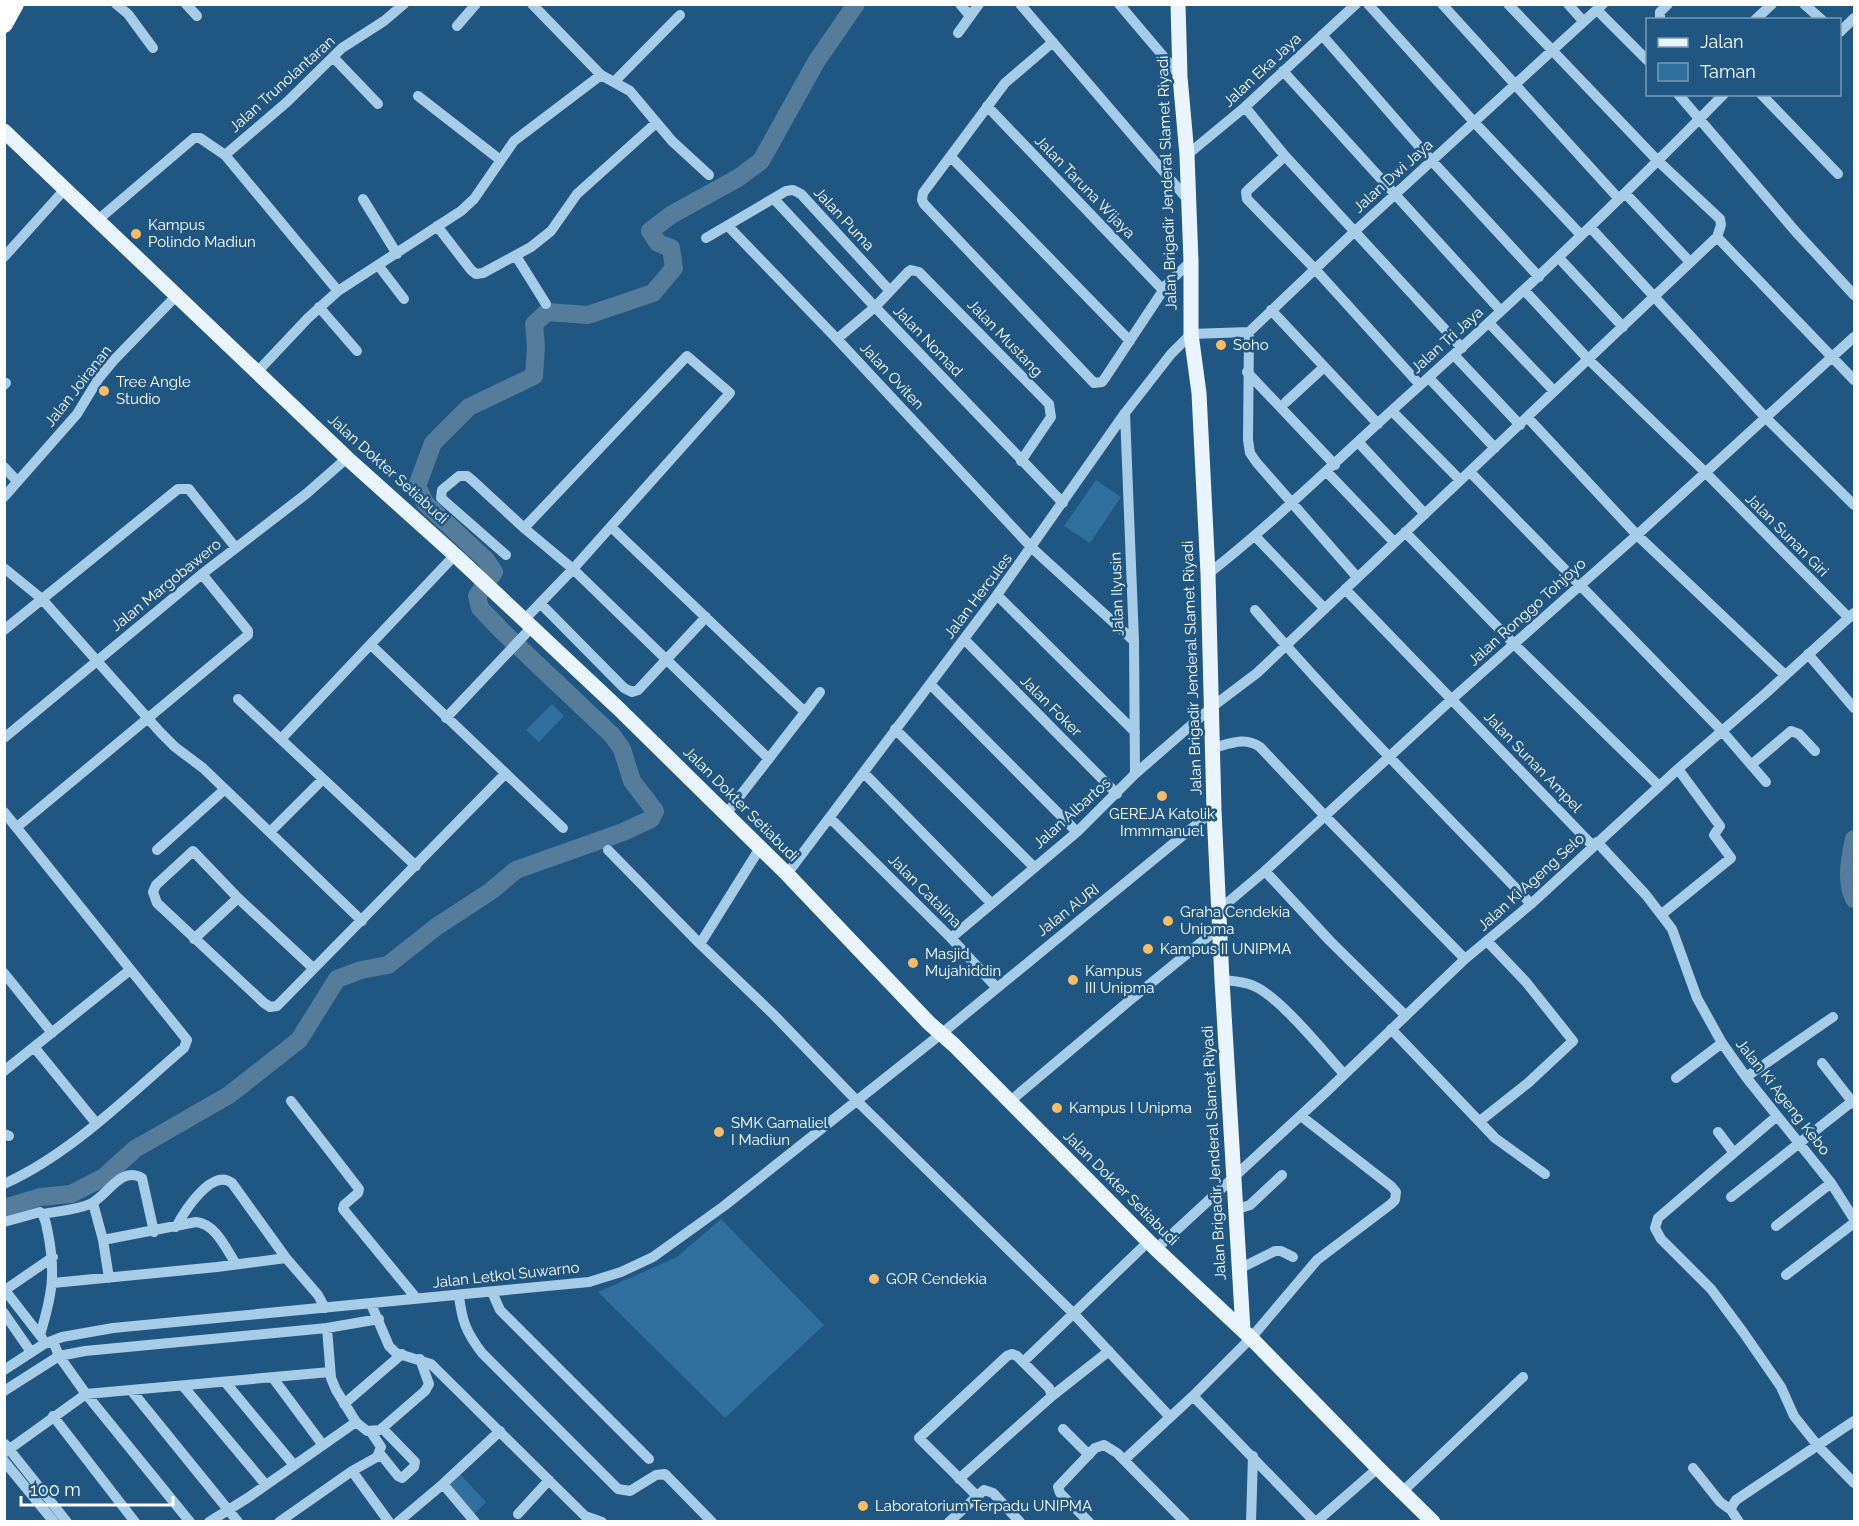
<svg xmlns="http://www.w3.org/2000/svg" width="1859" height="1526" font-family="Raleway,sans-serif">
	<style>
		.green { fill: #306f9e }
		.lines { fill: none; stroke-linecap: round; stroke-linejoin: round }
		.river { stroke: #557c9b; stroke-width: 18 }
		.minor { stroke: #a7cce8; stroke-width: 10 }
		.major { stroke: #eaf4fe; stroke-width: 15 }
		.highway { stroke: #fff; stroke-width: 18 }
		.poi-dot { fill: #f6bc68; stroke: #205682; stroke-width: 2 }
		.labels { text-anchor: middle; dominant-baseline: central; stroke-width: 5; stroke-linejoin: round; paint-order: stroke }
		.street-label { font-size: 15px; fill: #fff; stroke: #205682 }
		.poi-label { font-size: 15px; fill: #fff; stroke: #205682; text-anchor: start }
	</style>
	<rect width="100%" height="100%" fill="#205682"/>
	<!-- green -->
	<path class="green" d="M1096,480L1121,497L1090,543L1064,526Z
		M552,704L564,716L539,742L526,730Z
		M721,1219L824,1325L725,1418L598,1292L677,1257Z
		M461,1475L486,1502L472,1516L448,1486Z"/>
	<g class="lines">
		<!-- river -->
		<path class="river" d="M1854,839C1850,859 1845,880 1854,899
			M4,1208L40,1197L71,1194L104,1177L135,1149L229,1095L299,1040L337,979L361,970L388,965L436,927L491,891L516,870L623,832L651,819L655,811L632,781L622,749L612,735L502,631L480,608L477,596L494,572L486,560L425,503L417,486L433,443L469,407L534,376L536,346L534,324L547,312L588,315L653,293L674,268L671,248L658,243L650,231L671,215L738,178L761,161L816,62L856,4"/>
		<!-- minor -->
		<path class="minor" d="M116,4L128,14L153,48
			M186,4L197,16
			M532,4L601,75L630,91L672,141L709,175
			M960,4L970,16
			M1020,4L1188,200
			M1119,4L1180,76
			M1368,4L1474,122L1581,235
			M1442,4L1619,199
			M1568,4L1583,21
			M1804,4L1822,20
			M1597,10L1648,61
			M1660,20V12L1668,4
			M1755,20L1772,4
			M457,26L476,4
			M1840,32L1854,18
			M958,33L979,4
			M1322,35L1431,160L1539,277
			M1053,42L1005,83L923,193L922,200L924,204L1094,383L1102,382L1105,378L1162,292V289L1191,261
			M333,57L378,104
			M1283,71L1501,311
			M614,82L680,15
			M1678,94L1796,232L1854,295
			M1761,94L1838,174
			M418,96L499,159
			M987,106L1162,289
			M1245,107L1285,156L1462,348
			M225,155L287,102L342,48L384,21L404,4
			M1187,155L1245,107L1356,4
			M1285,156L1249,189L1246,192L1247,199L1315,269L1420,385
			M951,157L1130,341
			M1625,193L1690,262
			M363,199L397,254
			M774,199L875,307L1063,503
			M99,219L194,138H200L225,155L338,291
			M437,226L471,270L476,274L483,273L531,247L551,231L577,194L656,123
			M728,226L837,339L1032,548L1134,641
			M1590,227L1765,417L1854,505
			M1717,237L1854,380
			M706,238L786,191L793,190L801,194L890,291
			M516,256L546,304
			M4,257L66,188
			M1559,258L1623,327
			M378,265L404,299
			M1524,290L1589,360L1705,472L1849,618
			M319,307L357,351
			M1271,310L1378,424
			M1489,323L1554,391
			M1249,332L1248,440L1250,453L1257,463L1357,577
			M837,339L875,307L908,272L911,270L919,272L1049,404L1051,417L1021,461
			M1454,355L1520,425
			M257,372L308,318L338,291L461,211L474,199L514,141L601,75
			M1247,372L1335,465
			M1429,378L1495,448
			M4,385L6,383
			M1286,402L1324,367
			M1392,411L1460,480
			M1125,413L1134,641L1135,774
			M1528,418L1637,535L1785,675
			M1359,443L1425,514
			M4,467L17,481
			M1327,472L1394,542
			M1470,472L1722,731L1766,782
			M4,497L77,414L99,378L114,360L177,295
			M611,527L805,712L726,814
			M1405,532L1514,644L1659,786
			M1255,536L1325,609
			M506,555L441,498L442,490L459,476H467L472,480L524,528L573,569L769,759
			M4,568L42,599L160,732L175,747L203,768L362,921
			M1208,574C1282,516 1348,449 1418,387C1524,292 1625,195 1724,94
			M1345,589L1593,846
			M997,595L1135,732
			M540,603L624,688L632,692L638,690L706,617
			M1255,610C1343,712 1438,807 1531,904
			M524,620L573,569L730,393L687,356L524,528
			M4,630L178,489H189L192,493L236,548
			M964,639L1117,794
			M371,645L563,828
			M1808,654L1854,708
			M930,684L1077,832
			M238,699L416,866
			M805,712L820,692
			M446,718L532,627
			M895,729L1034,867
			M4,738L202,574L306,494L347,458
			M281,739L455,555
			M1213,748C1229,744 1245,736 1260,747L1325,816L1465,959
			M1751,765L1791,731L1799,734L1815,751
			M864,773L991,903
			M4,812L187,1040L184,1048C129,1095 71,1154 4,1184
			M830,818L951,938L996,987
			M17,827L248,635V631L202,574
			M270,832L323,779
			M1597,842L1646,895L1672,929L1697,998L1722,1043L1746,1077L1831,1183L1854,1219
			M157,850L224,790
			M608,850L700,944L773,1014L857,1101L1073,1313L1170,1417
			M1265,871L1330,941L1405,1015
			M787,874L997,595L1125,413L1171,354L1191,334L1249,332L1354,232L1603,4
			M1220,909L1265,871L1452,699L1637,535L1854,337
			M1662,914L1731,858L1714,835L1720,826L1678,769
			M951,938L1077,832L1135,774L1212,707L1257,673L1717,237L1721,225L1720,219L1657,160L1508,4
			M194,939L238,898
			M700,944L760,848
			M313,968L238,898L193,851L156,885L153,892L157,903L264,1003L270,1007L277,1006L505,774
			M4,973L52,1033
			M1222,980C1233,981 1244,981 1254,986C1281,998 1323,1051 1344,1074
			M1391,1029L1495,1138L1545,1174
			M34,1047L96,1123
			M1822,1063L1854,1104
			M4,1071L130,970
			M1746,1077L1833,1017
			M1676,1078L1722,1043
			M291,1101L359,1189L358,1193L344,1205L343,1209L417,1299
			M1009,1102L1129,1001L1220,927
			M1301,1116L1392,1187L1396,1192L1395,1200L1391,1204L1317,1260L1251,1338L1193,1396L1315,1522
			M1777,1116L1658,1218L1655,1228L1661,1239L1711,1289L1743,1332L1781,1387L1794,1416L1818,1446L1854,1483
			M1480,1121L1528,1083L1573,1041L1526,982L1487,941
			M1718,1132L1734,1153
			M4,1134L9,1136
			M1731,1197L1854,1100
			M93,1203L103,1240L109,1278
			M1235,1210L1250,1205L1282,1175
			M43,1214C58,1211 76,1210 90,1204C107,1197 120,1165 142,1178L154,1232
			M4,1222L40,1212C46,1217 46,1225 48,1233C56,1274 52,1295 40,1335
			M1776,1226L1831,1183
			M176,1227C184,1212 212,1167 232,1183L286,1258L318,1295L325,1308
			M103,1240L196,1222C216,1224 226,1249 236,1264
			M1156,1249L1325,1093L1465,959L1531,904L1678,769L1766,693L1854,613
			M1239,1269L1275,1251H1281L1293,1257
			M1786,1275L1854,1223
			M53,1283L217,1267L286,1258
			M4,1289L42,1338
			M5,1290L53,1257
			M492,1292L500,1310L649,1459
			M459,1296C462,1321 466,1332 482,1353L618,1489L630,1491L656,1475L665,1474L712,1522
			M371,1304L389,1346L396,1353L431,1364L585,1516L602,1522
			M4,1313L31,1352
			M327,1328L331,1378L336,1390L356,1422L367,1431L380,1430L425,1391L429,1384L420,1359
			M53,1341L59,1356L86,1394L190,1522
			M1023,1362L1149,1241
			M4,1370L44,1344L62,1337L113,1328L589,1282L621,1272L653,1257L724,1206L941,1034L1214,810
			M273,1378L322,1444
			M226,1383L293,1464
			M183,1386L266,1485
			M131,1390L238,1522
			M4,1391L59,1356L85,1351L327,1328L379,1319
			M1052,1396L1109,1351
			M344,1404L402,1354
			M53,1416L135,1522
			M1063,1429L1089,1455
			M5,1444L67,1522
			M4,1453L86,1394L330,1372
			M377,1457L382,1456L398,1476L402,1478L414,1467L415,1462L382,1428
			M1124,1460L1193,1396
			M4,1461L54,1522
			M1693,1468L1720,1502L1731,1510L1739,1522
			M352,1471L389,1522
			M959,1479L1052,1396L1049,1388L1017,1356L1012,1354L1007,1356L919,1438L977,1496
			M443,1484L475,1522
			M1403,1491L1523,1377
			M1731,1510L1732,1506L1736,1500L1854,1421
			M518,1514L549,1480
			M209,1522L249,1497L356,1422
			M279,1522L352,1471L377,1457L381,1447L371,1432
			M398,1522L443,1484L500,1431
			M949,1522L984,1490L993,1493L1020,1522
			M1089,1522L1060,1493L1058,1487L1095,1448L1104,1445L1117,1453L1185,1522
			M1251,1522L1253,1456
			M1316,1522L1378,1468"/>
		<!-- major -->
		<path class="major" d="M1178,4L1180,77L1187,155L1191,261V334L1199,393L1208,574L1214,810L1222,980L1243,1330
			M4,131L347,458L455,555L619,709L787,874L929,1023L954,1045L1156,1249L1251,1338L1378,1468L1433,1522"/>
		<!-- highway -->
		<path class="highway" d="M4,24L15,4"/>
	</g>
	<!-- markers -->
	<g class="poi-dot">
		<circle cx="136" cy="234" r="6"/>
		<circle cx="1221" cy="345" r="6"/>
		<circle cx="104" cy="391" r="6"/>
		<circle cx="1162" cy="796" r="6"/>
		<circle cx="1168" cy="921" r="6"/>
		<circle cx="1148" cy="949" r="6"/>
		<circle cx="913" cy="963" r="6"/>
		<circle cx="1073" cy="980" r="6"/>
		<circle cx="1057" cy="1108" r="6"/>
		<circle cx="719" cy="1132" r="6"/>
		<circle cx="874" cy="1279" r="6"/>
		<circle cx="863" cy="1506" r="6"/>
	</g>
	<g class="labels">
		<!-- street labels -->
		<g class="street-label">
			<text transform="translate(1262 70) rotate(-43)">Jalan Eka Jaya</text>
			<text transform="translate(282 84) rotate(-42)">Jalan Trunolantaran</text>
			<text transform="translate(1393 176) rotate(-42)">Jalan Dwi Jaya</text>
			<text transform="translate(1167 183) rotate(-92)">Jalan Brigadir Jenderal Slamet Riyadi</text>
			<text transform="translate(1085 187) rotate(46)">Jalan Taruna Wijaya</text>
			<text transform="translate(844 219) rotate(47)">Jalan Puma</text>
			<text transform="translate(1005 338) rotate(46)">Jalan Mustang</text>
			<text transform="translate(1447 340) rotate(-42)">Jalan Tri Jaya</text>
			<text transform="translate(928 341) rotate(46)">Jalan Nomad</text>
			<text transform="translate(892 376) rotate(47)">Jalan Oviten</text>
			<text transform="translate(78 386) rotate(-52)">Jalan Joiranan</text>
			<text transform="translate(388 469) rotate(42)">Jalan Dokter Setiabudi</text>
			<text transform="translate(1787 535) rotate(45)">Jalan Sunan Giri</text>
			<text transform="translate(166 585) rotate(-39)">Jalan Margobawero</text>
			<text transform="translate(1117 594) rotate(-92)">Jalan Ilyusin</text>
			<text transform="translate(978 596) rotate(-53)">Jalan Hercules</text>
			<text transform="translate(1527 612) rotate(-42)">Jalan Ronggo Tohjoyo</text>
			<text transform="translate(1192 668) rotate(-92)">Jalan Brigadir Jenderal Slamet Riyadi</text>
			<text transform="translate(1051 706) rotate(45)">Jalan Foker</text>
			<text transform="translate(1533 762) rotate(46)">Jalan Sunan Ampel</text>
			<text transform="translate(741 804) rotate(45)">Jalan Dokter Setiabudi</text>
			<text transform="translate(1072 813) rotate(-42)">Jalan Albartos</text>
			<text transform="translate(1531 882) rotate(-42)">Jalan Ki Ageng Selo</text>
			<text transform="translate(925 891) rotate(45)">Jalan Catalina</text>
			<text transform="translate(1068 910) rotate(-38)">Jalan AURI</text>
			<text transform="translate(1783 1097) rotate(52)">Jalan Ki Ageng Kebo</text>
			<text transform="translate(1214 1153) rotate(-93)">Jalan Brigadir Jenderal Slamet Riyadi</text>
			<text transform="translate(1121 1188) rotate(45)">Jalan Dokter Setiabudi</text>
			<text transform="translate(506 1275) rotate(-6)">Jalan Letkol Suwarno</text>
		</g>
		<!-- poi labels -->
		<g class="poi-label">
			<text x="148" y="225">Kampus<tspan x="148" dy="17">Polindo Madiun</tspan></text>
			<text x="1233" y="345">Soho</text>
			<text x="116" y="382">Tree Angle<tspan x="116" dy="17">Studio</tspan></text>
			<text x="1162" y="814" text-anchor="middle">GEREJA Katolik<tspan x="1162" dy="17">Immmanuel</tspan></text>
			<text x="1180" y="912">Graha Cendekia<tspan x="1180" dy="17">Unipma</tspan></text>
			<text x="1160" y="949">Kampus II UNIPMA</text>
			<text x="925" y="954">Masjid<tspan x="925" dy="17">Mujahiddin</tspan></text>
			<text x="1085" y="971">Kampus<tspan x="1085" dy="17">III Unipma</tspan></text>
			<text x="1069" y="1108">Kampus I Unipma</text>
			<text x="731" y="1123">SMK Gamaliel<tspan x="731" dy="17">I Madiun</tspan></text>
			<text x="886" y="1279">GOR Cendekia</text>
			<text x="875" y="1506">Laboratorium Terpadu UNIPMA</text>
		</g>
	</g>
	<!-- border -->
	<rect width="1859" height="1526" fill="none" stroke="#ffffff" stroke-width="12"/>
	<!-- legend -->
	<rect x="1646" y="18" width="195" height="78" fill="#205682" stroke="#799ab4" stroke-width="1.5"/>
	<rect x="1658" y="38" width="30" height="9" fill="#eaf4fe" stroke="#799ab4" stroke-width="1.5"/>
	<text x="1700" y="48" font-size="18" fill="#ffffff">Jalan</text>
	<rect x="1658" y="63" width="30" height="18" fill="#306f9e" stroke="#799ab4" stroke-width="1.5"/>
	<text x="1700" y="78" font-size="18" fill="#ffffff">Taman</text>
	<!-- scale -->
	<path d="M21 1496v9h152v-9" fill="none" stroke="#ffffff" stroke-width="3"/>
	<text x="30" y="1496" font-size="18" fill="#ffffff" stroke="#205682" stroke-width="4.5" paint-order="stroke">100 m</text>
</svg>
